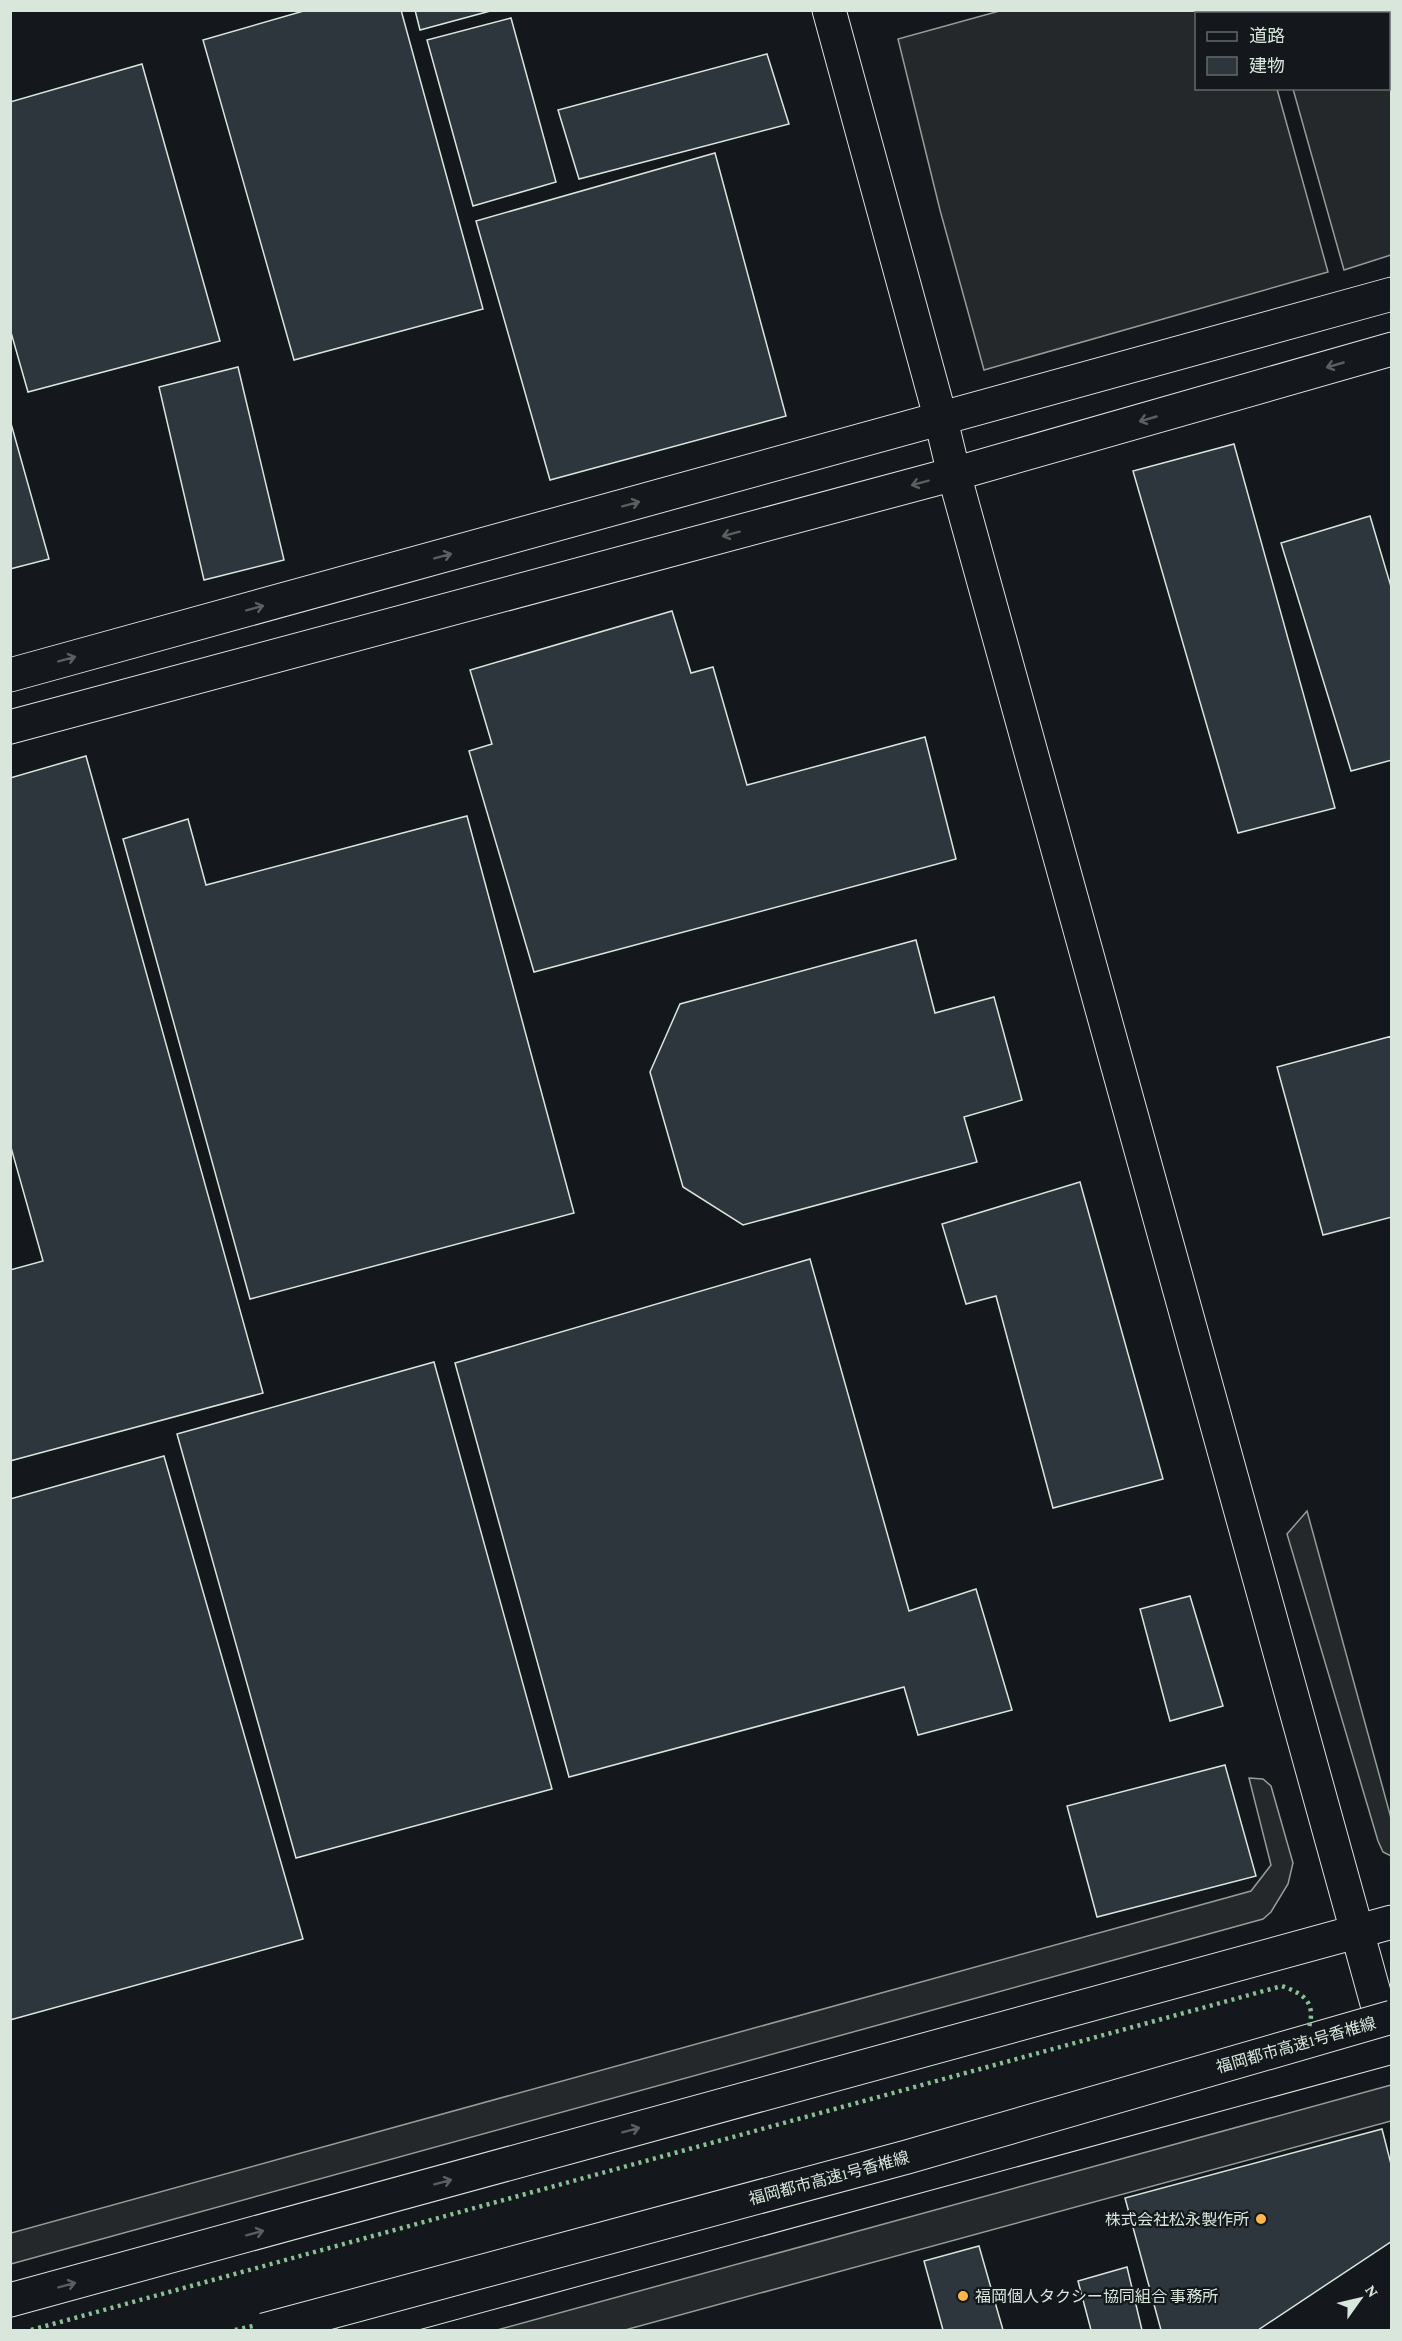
<svg xmlns="http://www.w3.org/2000/svg" width="1402" height="2341" font-family="'Crimson Pro','Noto Sans JP',serif">
	<style>
		.parking { fill: #24282b; stroke: #939e99; stroke-width: 1.5 }
		.building { fill: #2c363c; stroke: #d8e6dc; stroke-width: 1.5 }
		.lines { fill: none; stroke-linecap: round; stroke-linejoin: round }
		.secondary-casing { stroke: #d8e6dc; stroke-width: 35 }
		.secondary { stroke: #14181c; stroke-width: 33 }
		.highway-bridge-casing { stroke: #d8e6dc; stroke-width: 35; stroke-linecap: butt }
		.highway-bridge { stroke: #14181c; stroke-width: 33 }
		.hedge { stroke: #8ac095; stroke-width: 4.5; stroke-dasharray: 3 4.5; stroke-linecap: butt }
		.oneway { stroke: #59605f }
		.poi-dot { fill: #ffb74d; stroke: #14181c; stroke-width: 2 }
		.labels { text-anchor: middle; dominant-baseline: central; stroke-width: 4.5; stroke-linejoin: round; paint-order: stroke }
		.street-label { font-size: 16px; fill: #d8e6dc; stroke: #14181c }
		.poi-label { font-size: 16px; fill: #d8e6dc; stroke: #14181c; text-anchor: end }
	</style>
	<rect width="100%" height="100%" fill="#14181c"/>
	<!-- parking -->
	<path class="parking" d="M1003,10L1255,11L1256,13L1196,14V88L1277,89L1328,272L984,370L940,210L898,39Z
		M1271,11H1391V255L1344,270L1293,89L1388,88V14H1272Z
		M1307,1511L1391,1818V1856L1383,1852L1378,1841L1287,1534Z
		M1249,1778L1263,1779L1271,1786L1293,1863L1288,1884L1271,1912L1263,1919L11,2264V2233L1251,1891L1271,1865Z
		M1391,2085V2121L625,2330H497Z"/>
	<!-- building -->
	<path class="building" d="M307,10H401L483,309L294,360L203,40Z
		M415,10H494L420,30Z
		M511,18L556,182L473,206L427,40Z
		M767,54L789,124L579,179L558,110Z
		M142,64L220,341L28,392L10,329V102Z
		M715,153L786,416L550,480L476,221Z
		M238,367L284,560L204,580L159,387Z
		M10,420L49,559L10,569Z
		M1234,444L1335,808L1238,833L1133,471Z
		M1370,516L1392,590V760L1351,771L1281,543Z
		M672,611L691,673L713,667L747,785L925,737L956,859L534,972L469,751L492,744L470,670Z
		M86,756L263,1393L10,1461V1270L43,1261L10,1144V778Z
		M467,816L574,1213L250,1299L123,839L188,819L206,885Z
		M916,940L935,1013L994,997L1022,1100L964,1117L977,1162L743,1225L683,1187L650,1072L680,1004Z
		M1392,1036V1217L1323,1235L1277,1067Z
		M1080,1182L1163,1479L1053,1508L996,1296L966,1304L942,1224Z
		M810,1259L909,1611L976,1589L1012,1710L918,1735L904,1687L569,1777L455,1363Z
		M434,1362L552,1789L296,1858L177,1434Z
		M164,1456L303,1939L10,2020V1499Z
		M1190,1596L1223,1706L1170,1721L1140,1609Z
		M1225,1765L1256,1876L1097,1917L1067,1806Z
		M1382,2129L1392,2168V2241L1258,2330H1161L1125,2198Z
		M979,2246L1003,2330H943L924,2261Z
		M1127,2267L1142,2330H1091L1078,2281Z"/>
	<g class="lines">
		<defs>
			<path id="secondary" d="M829,10L941,420L954,474L1389,2047
				M10,675L1392,294
				M10,727L954,474L1392,349
				M10,2300L1392,1922
				M354,2330L1392,2047"/>
		</defs>
		<!-- secondary casing -->
		<use href="#secondary" class="secondary-casing"/>
		<!-- secondary -->
		<use href="#secondary" class="secondary"/>
		<defs>
			<path id="highway-bridge" d="M264,2330L907,2157L1392,2017"/>
		</defs>
		<!-- highway-bridge casing -->
		<use href="#highway-bridge" class="highway-bridge-casing"/>
		<!-- highway-bridge -->
		<use href="#highway-bridge" class="highway-bridge"/>
		<!-- hedge -->
		<path class="hedge" d="M31,2330L1282,1986C1304,1994 1316,2002 1309,2027
			M235,2330L253,2326"/>
	</g>
	<!-- one-way arrows -->
	<defs><path id="oneway-shaft" d="M-6 0H5M1.5-3L5.5 0L1.5 3" fill="none" stroke-width="1.6" stroke-linecap="round" stroke-linejoin="round" transform="scale(1.5)"/></defs>
	<g class="oneway">
		<use href="#oneway-shaft" transform="translate(1335 365) rotate(164)"/>
		<use href="#oneway-shaft" transform="translate(1148 419) rotate(164)"/>
		<use href="#oneway-shaft" transform="translate(920 483) rotate(165)"/>
		<use href="#oneway-shaft" transform="translate(631 504) rotate(-15)"/>
		<use href="#oneway-shaft" transform="translate(731 534) rotate(165)"/>
		<use href="#oneway-shaft" transform="translate(443 556) rotate(-15)"/>
		<use href="#oneway-shaft" transform="translate(255 608) rotate(-15)"/>
		<use href="#oneway-shaft" transform="translate(67 659) rotate(-15)"/>
		<use href="#oneway-shaft" transform="translate(631 2130) rotate(-15)"/>
		<use href="#oneway-shaft" transform="translate(443 2182) rotate(-15)"/>
		<use href="#oneway-shaft" transform="translate(255 2233) rotate(-15)"/>
		<use href="#oneway-shaft" transform="translate(67 2285) rotate(-15)"/>
	</g>
	<!-- markers -->
	<g class="poi-dot">
		<circle cx="1261" cy="2219" r="6"/>
		<circle cx="963" cy="2296" r="6"/>
	</g>
	<g class="labels">
		<!-- street labels -->
		<g class="street-label">
			<text transform="translate(1296 2045) rotate(-16)">福岡都市高速1号香椎線</text>
			<text transform="translate(829 2178) rotate(-15)">福岡都市高速1号香椎線</text>
		</g>
		<!-- poi labels -->
		<g class="poi-label">
			<text x="1249" y="2219">株式会社松永製作所</text>
			<text x="975" y="2296" text-anchor="start">福岡個人タクシー協同組合 事務所</text>
		</g>
	</g>
	<!-- border -->
	<rect width="1402" height="2341" fill="none" stroke="#d8e6dc" stroke-width="24"/>
	<!-- legend -->
	<rect x="1195" y="12" width="195" height="78" fill="#14181c" stroke="#626a69" stroke-width="1.5"/>
	<rect x="1207" y="32" width="30" height="9" fill="#14181c" stroke="#626a69" stroke-width="1.5"/>
	<text x="1249" y="42" font-size="18" fill="#d8e6dc">道路</text>
	<rect x="1207" y="57" width="30" height="18" fill="#2c363c" stroke="#626a69" stroke-width="1.5"/>
	<text x="1249" y="72" font-size="18" fill="#d8e6dc">建物</text>
	<!-- north arrow -->
	<g transform="translate(1360 2299) rotate(56)" stroke="#14181c" stroke-width="4.5" paint-order="stroke">
	<path d="M0-4.5L10 22L0 15L-10 22Z" fill="#d8e6dc"/>
	<text y="-9" font-size="16" font-weight="bold" text-anchor="middle" fill="#d8e6dc">N</text>
	</g>
</svg>
